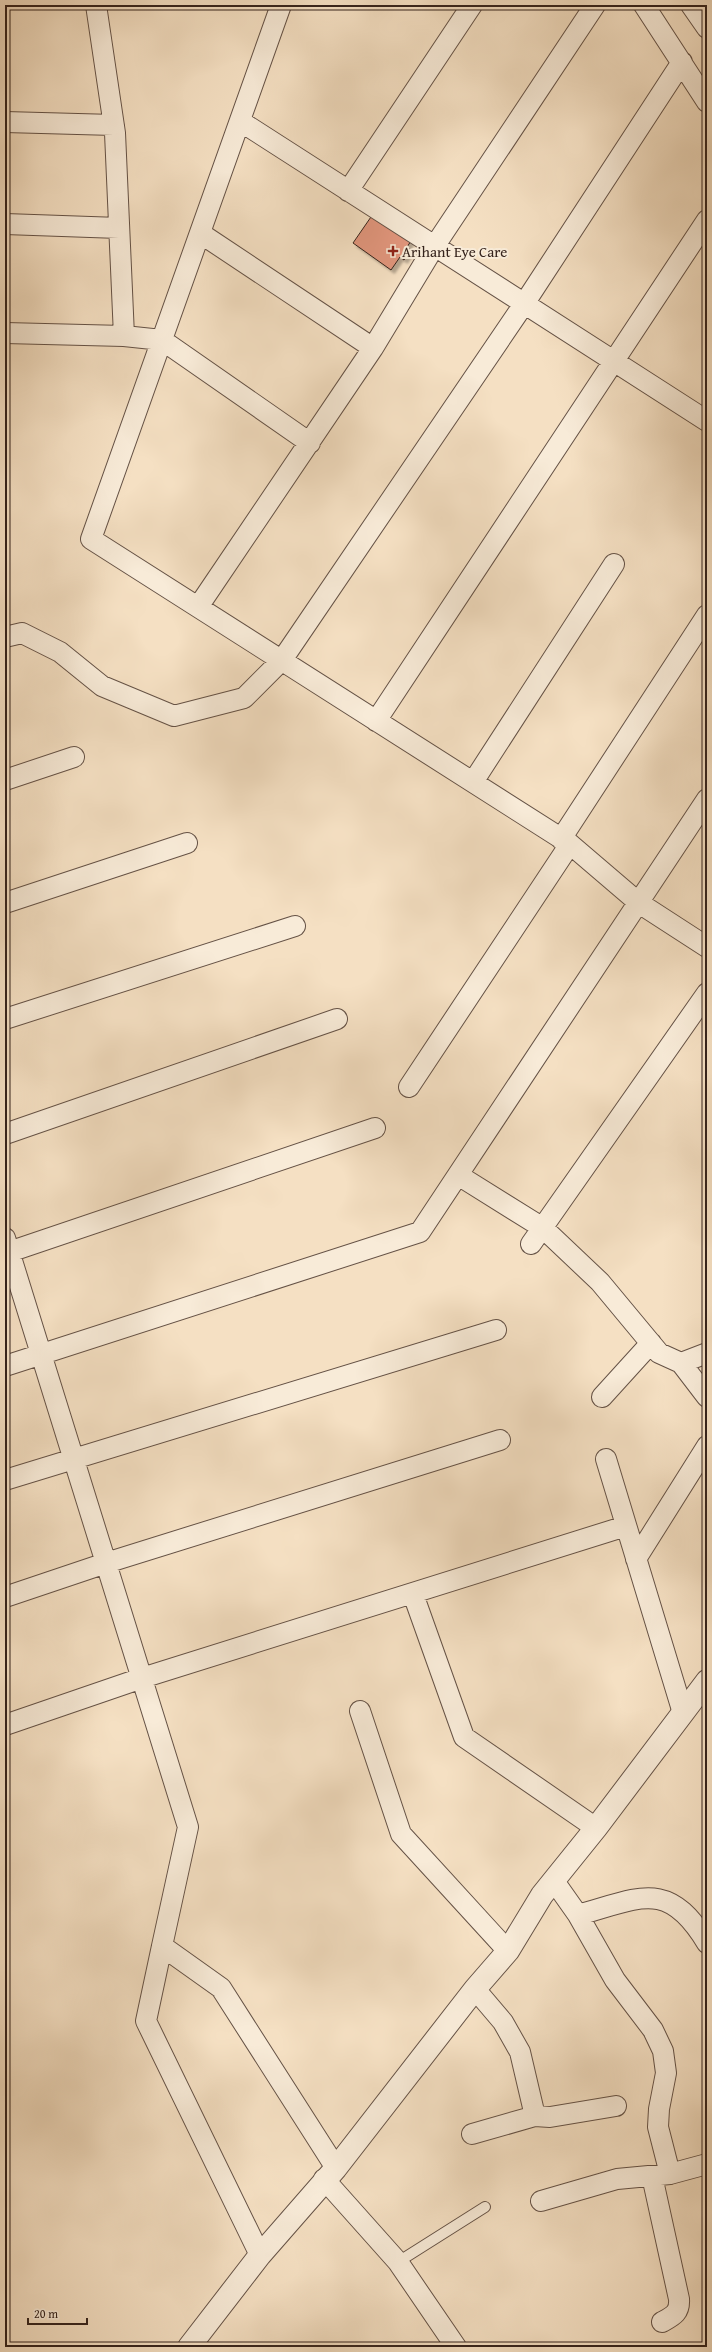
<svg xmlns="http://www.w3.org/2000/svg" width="712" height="2352" font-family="'Gentium Book Plus',serif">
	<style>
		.building { fill: #e2967d; stroke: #35231c; filter: url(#shadow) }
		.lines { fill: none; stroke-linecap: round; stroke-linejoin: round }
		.service-casing { stroke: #655246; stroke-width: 12 }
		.minor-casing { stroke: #655246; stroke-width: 22 }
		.tertiary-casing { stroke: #655246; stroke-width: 24 }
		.service { stroke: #f8ebd8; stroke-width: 10 }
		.minor { stroke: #f8ebd8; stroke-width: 20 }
		.tertiary { stroke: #f8ebd8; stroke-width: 22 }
		.poi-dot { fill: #8f2418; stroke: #f8ebd8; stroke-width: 1.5 }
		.labels { text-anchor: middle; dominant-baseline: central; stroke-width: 4; stroke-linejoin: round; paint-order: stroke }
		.poi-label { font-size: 15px; fill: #35231c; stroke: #f8ebd8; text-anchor: start }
	</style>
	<defs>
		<filter id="shadow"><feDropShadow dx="3.5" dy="3.5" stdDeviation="1" flood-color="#0004"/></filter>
	</defs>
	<rect width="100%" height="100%" fill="#f5e0c3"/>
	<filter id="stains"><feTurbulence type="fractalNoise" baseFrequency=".005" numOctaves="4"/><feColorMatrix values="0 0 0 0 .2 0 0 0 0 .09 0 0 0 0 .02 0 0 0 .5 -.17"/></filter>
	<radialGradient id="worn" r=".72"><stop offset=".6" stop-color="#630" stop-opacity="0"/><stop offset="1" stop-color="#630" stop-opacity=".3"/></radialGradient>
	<!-- building -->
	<path class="building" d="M373,214L411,241L407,247L411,250L404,260L400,257L391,270L353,243Z"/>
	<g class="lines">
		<defs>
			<path id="service" d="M398,2262L485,2207"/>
			<path id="minor" d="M96,5L115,133L124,336
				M281,5L91,539L570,844L639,903L707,947
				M644,5L707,102
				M691,5L707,28
				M240,121L707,421
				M5,122L114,125
				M348,191L472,5
				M5,224L119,228
				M200,233L373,348
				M5,333L124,336L162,340L310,443
				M198,607L373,348L434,247L595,5
				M5,637L22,633L60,652L102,686L174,716L244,698L282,660L524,304L682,62
				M376,721L707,220
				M5,780L74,757
				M473,782L614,564
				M561,839L707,615
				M5,903L187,843
				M5,1019L295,926
				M409,1087L570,844
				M5,1134L337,1019
				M458,1175L543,1228L600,1282L659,1353L681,1363L707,1397
				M5,1238L188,1827L162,1946L221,1988L336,2168
				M531,1244L707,993
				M9,1252L375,1128
				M681,1363L707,1353
				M5,1366L420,1232L707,799
				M602,1397L651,1343
				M606,1459L683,1713
				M5,1480L496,1330
				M636,1559L707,1446
				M413,1594L464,1737L596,1828
				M5,1597L106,1563L500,1440
				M360,1711L401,1834L508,1951
				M5,1725L142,1678L626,1526
				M554,1881L578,1915L615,1980L653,2030L663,2051L666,2073L659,2109L658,2127L670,2174
				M578,1915C640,1898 668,1878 707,1943
				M162,1946L146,2021L260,2255
				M475,1989L503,2022L520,2052L535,2116
				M472,2134L535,2116L550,2117L616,2106
				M652,2176L679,2299C680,2313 673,2316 662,2322
				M324,2179L398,2262L456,2347
				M541,2201L617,2179L670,2174L707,2164"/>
			<path id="tertiary" d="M189,2347L260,2255L336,2168L475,1989L508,1951L542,1895L596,1828L707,1681"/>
		</defs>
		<!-- service casing -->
		<use href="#service" class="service-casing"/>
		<!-- minor casing -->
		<use href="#minor" class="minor-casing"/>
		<!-- tertiary casing -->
		<use href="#tertiary" class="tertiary-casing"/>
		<!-- service -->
		<use href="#service" class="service"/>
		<!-- minor -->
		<use href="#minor" class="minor"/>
		<!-- tertiary -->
		<use href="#tertiary" class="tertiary"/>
	</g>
	<!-- markers -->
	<path class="poi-dot" d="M391 245h4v4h4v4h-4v4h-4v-4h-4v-4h4z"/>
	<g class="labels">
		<!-- poi labels -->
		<g class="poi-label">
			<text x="402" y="251">Arihant Eye Care</text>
		</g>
	</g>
	<!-- margin -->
	<rect width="712" height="2352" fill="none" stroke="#f5e0c3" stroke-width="20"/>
	<rect x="6" y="6" width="700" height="2340" fill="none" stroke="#35231c" stroke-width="2"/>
	<rect x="10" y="10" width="692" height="2332" fill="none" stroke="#35231c"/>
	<!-- scale -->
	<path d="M28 2318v6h59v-6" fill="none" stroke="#35231c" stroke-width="2"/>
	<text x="34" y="2318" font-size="12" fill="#35231c" stroke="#f8ebd8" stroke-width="3" paint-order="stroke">20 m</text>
	<rect width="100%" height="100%" filter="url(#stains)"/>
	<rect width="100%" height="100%" fill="url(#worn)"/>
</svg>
